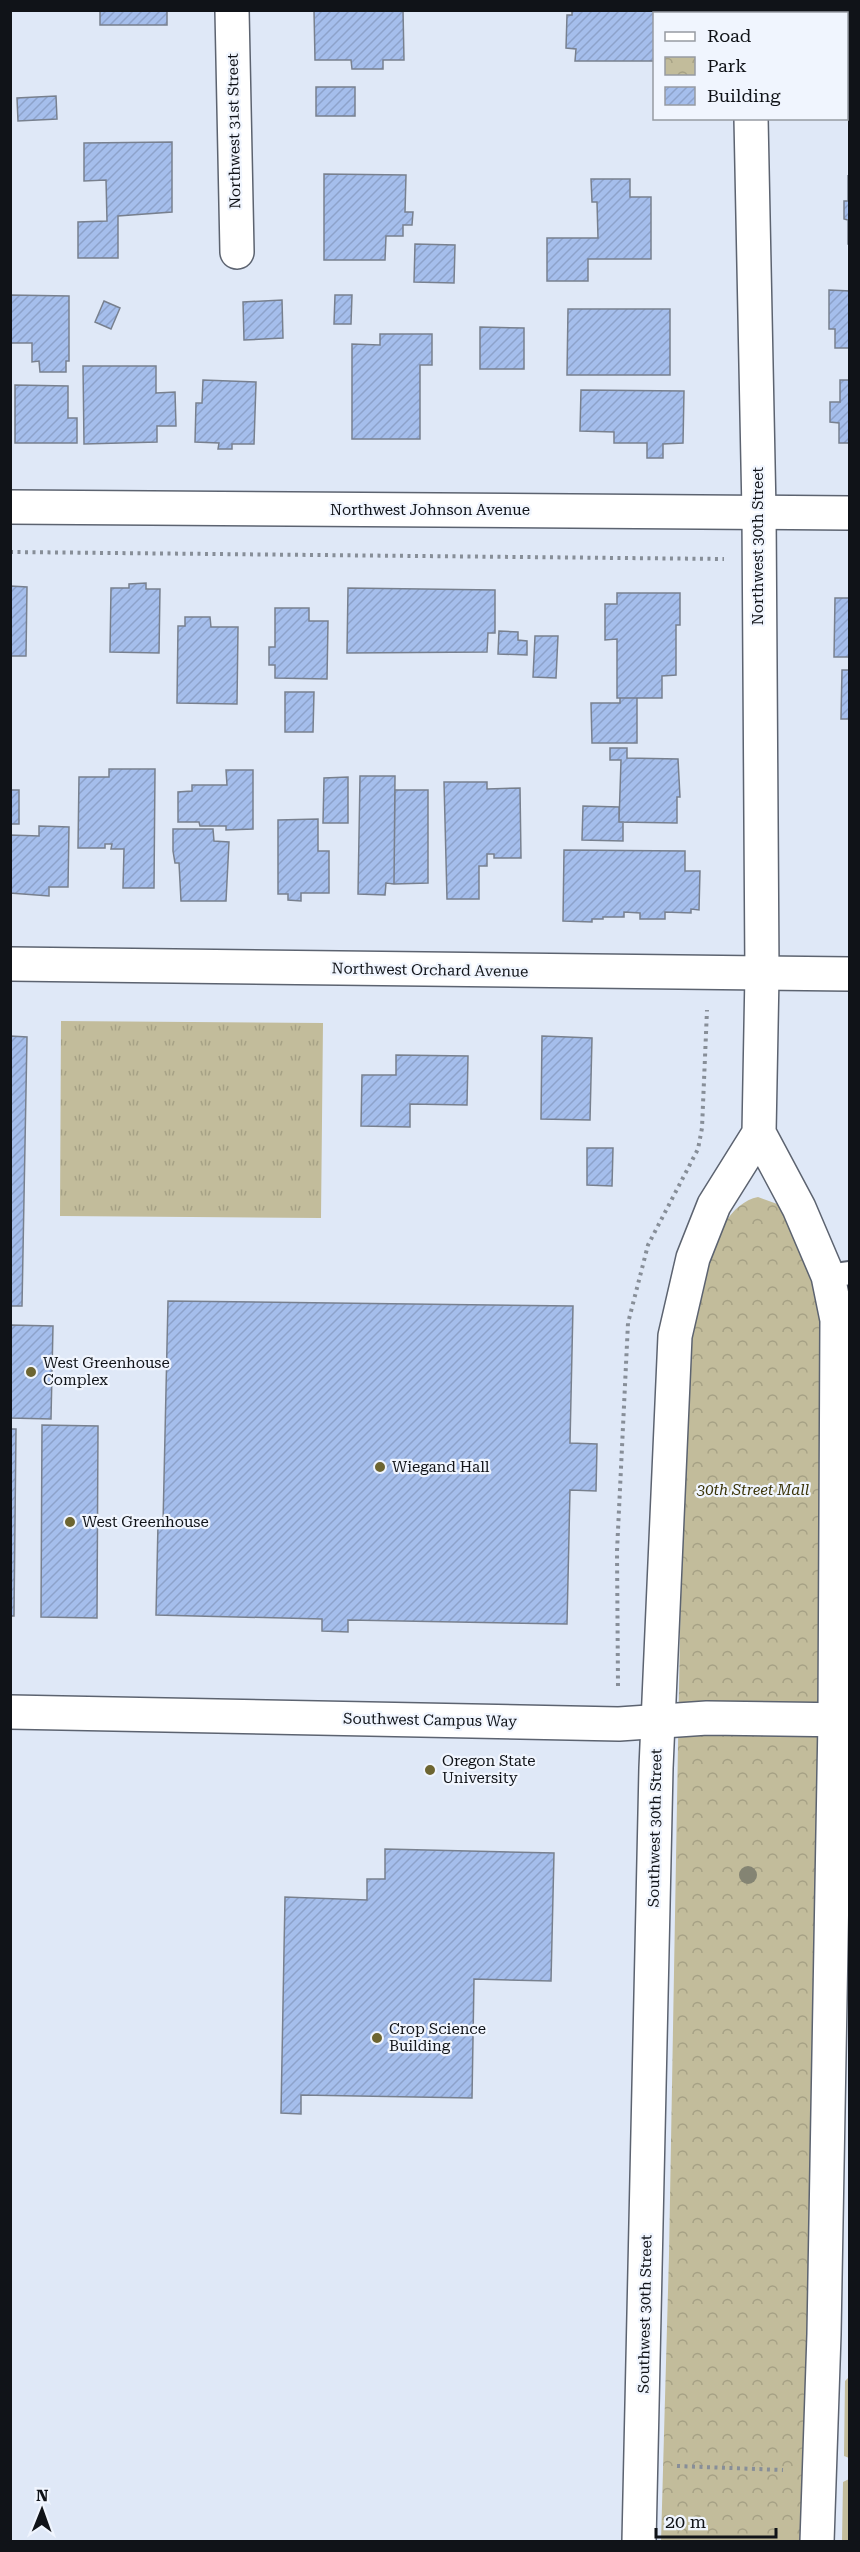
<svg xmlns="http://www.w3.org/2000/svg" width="860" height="2552" font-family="'Roboto Serif',serif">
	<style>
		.grass { fill: url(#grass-tufts) }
		.park { fill: url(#park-crowns) }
		.building { fill: url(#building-hatch); stroke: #78808e; stroke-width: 1.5 }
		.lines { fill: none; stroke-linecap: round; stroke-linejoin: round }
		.service-casing { stroke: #5c6370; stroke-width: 26 }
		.minor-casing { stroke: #5c6370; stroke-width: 36 }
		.tertiary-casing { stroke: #5c6370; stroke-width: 36 }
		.path { stroke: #878e98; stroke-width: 4; stroke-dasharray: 3 4.5; stroke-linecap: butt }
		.service { stroke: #fff; stroke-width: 22 }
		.minor { stroke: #fff; stroke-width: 33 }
		.tertiary { stroke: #fff; stroke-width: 33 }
		.tree { fill: #848473 }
		.poi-dot { fill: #6d6531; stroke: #f0f5fe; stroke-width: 2 }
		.labels { text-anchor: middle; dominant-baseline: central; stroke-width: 4.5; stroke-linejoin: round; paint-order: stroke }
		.street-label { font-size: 15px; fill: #101318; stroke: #f0f5fe }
		.poi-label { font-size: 15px; fill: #101318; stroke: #f0f5fe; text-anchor: start }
		.park-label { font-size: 15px; font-style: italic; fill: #3a3307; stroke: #f0f5fe }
	</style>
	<defs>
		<pattern id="grass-tufts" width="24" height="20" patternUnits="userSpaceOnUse" patternTransform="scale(1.5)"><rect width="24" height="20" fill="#c2bc9b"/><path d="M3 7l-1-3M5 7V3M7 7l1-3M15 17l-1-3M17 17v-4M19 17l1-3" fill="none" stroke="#a6a185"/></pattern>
		<pattern id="park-crowns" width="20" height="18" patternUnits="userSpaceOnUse" patternTransform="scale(1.5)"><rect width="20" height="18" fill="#c2bc9b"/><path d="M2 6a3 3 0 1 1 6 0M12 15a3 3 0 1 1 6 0" fill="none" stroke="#a6a185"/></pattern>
		<pattern id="building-hatch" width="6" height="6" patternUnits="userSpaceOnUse" patternTransform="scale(1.5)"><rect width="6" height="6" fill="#a5beec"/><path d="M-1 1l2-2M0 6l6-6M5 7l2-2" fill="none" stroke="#8da2ca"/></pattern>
	</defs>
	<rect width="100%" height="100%" fill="#dfe8f7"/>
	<!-- grass -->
	<path class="grass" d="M61,1021L323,1023L321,1218L60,1216Z
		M849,2377V2458L844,2456L845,2381Z
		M849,2479V2541H842L843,2482Z"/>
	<!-- park -->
	<path class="park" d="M758,1197L780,1205L810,1266L827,1354L805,2541L661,2542L669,2255L685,1350C695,1308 709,1207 758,1197Z"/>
	<!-- building -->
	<path class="building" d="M100,10H167V25H100Z
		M314,10H403L404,60H383V69H352L351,60H315Z
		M572,10H669V14H654V61H575L576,49L566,48L567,15H572Z
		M835,10H850V85H846V14H835Z
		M316,87H355V116H316Z
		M56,96L57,119L18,121L17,98Z
		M172,142V212L118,216V258H78V222L107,221L106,180L84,181V143Z
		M324,174L406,175L405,212H413L412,225H403V236H386L385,260H324Z
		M848,175L850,244H848V220L844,219V201H848Z
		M591,179H630V197H651V259H588V281H547V238H598L597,202H592Z
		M415,244L455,245L454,283L414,282Z
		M829,290L850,291V348H835V329H829Z
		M10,295L69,296V361H66V372H40L39,361L32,362V343H10Z
		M335,295H352L351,324H334Z
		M282,300L283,338L244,340L243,302Z
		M104,301L120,308L111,329L95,322Z
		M568,309H670V375H567Z
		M480,327L524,328V369H480Z
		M380,334H432V365H420V439H352V344L380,345Z
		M83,366H156V393L175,392L176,426H157V442L84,444Z
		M203,380L256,382L254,444H232V449H218L219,443L195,442L196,403H202Z
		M840,380H850V443H839V423L830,422V402H840Z
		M15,385L68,386V418H77V443H15Z
		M581,390L684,391L683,443L663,444V458H647V443H614V432L580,431Z
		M146,583V589H160L159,653L110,652L111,588H129V584Z
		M10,586L27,587L26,656H10Z
		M348,588L495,590V633H488L487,652L347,653Z
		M617,593H680V625H676V675L662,676V698H617V639L605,640V604H617Z
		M835,598H850V657H834Z
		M275,608H309V621H328L327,679L275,678V665H269V647H275Z
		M185,617H210L211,627H238L237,704L177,703L178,626H185Z
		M499,631L518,632V640L527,641V655L498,654Z
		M535,636H558L556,678L533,677Z
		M842,670H850V719H841Z
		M285,692H314L313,732H285Z
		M620,698H637V743H592L591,703H620Z
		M610,748H627V758L678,759L680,797H677V823L619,822L621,760H610Z
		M109,769H155L154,888H123L124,849H111L112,844H105V848H78L79,777H109Z
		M226,770H253V829L226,830V826H200L199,822H178V792L192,791V785H227Z
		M360,776H395L394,884L386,883L385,895L358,894Z
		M348,777V823H323L324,778Z
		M444,782H487V789L520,788L521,858H494V854H487V866H479V899H447Z
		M10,790H19V824H10Z
		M395,790H428V883L394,884Z
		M583,806L619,807V822H623V841L582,840Z
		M318,819V851H329V893H301V901L288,900V894H278V820Z
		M39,826L69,827L68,887H49V896L10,893V835L39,836Z
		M173,829H213L214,841L229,842L226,901H181L179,863H175L173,851Z
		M564,850L685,851V871H700L699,910L691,909V913L665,912V919H640V913L624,912V917H603V919H592V922L563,921Z
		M10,1036L27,1037L22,1306H10Z
		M542,1036L592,1038L590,1120L541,1119Z
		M396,1055L468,1056L467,1105L410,1104V1127L361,1126L362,1075H396Z
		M587,1148H613L612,1186L587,1185Z
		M168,1301L573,1306L570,1443L597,1444L596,1491L570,1490L567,1624L348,1620V1632L322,1631V1619L156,1615L158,1524H163Z
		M10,1325L53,1326L51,1419L10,1418Z
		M42,1425L98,1426L97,1618L41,1617Z
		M10,1429H16L14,1616H10Z
		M385,1849L554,1853L551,1981L474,1979L472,2098L301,2095V2114L281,2113L285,1897L367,1900V1879H385Z"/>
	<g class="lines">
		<defs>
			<path id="service" d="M828,1276L850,1273"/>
			<path id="minor" d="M232,10L237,252
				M10,507L850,513
				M10,964L850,974
				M10,1712L619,1724L707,1718L850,1720"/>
			<path id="tertiary" d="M749,10V14
				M751,118L759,512L762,974L759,1133L799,1208L828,1276L837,1320L835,1720L824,2334L817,2542
				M639,2542L656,1768L675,1336L693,1258L714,1205L759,1133"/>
		</defs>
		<!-- service casing -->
		<use href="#service" class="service-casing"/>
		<!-- minor casing -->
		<use href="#minor" class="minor-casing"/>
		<!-- tertiary casing -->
		<use href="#tertiary" class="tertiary-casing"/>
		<!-- path -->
		<path class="path" d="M10,552L724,559
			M618,1686L617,1551L628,1323L648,1245L698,1149L702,1128L707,1010
			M677,2466L783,2470"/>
		<!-- service -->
		<use href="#service" class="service"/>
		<!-- minor -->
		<use href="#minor" class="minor"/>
		<!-- tertiary -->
		<use href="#tertiary" class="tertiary"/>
	</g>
	<!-- trees -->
	<circle class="tree" cx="748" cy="1875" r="9"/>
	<!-- markers -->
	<g class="poi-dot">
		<circle cx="31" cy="1372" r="6"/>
		<circle cx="380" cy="1467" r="6"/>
		<circle cx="70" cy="1522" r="6"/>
		<circle cx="430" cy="1770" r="6"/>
		<circle cx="377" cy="2038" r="6"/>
	</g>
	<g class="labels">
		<!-- street labels -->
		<g class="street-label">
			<text transform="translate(234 131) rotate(-91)">Northwest 31st Street</text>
			<text x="430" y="510">Northwest Johnson Avenue</text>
			<text transform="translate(758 546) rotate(-90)">Northwest 30th Street</text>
			<text transform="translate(430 970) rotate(1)">Northwest Orchard Avenue</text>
			<text transform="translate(430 1720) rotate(1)">Southwest Campus Way</text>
			<text transform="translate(655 1828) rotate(-89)">Southwest 30th Street</text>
			<text transform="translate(645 2314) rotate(-89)">Southwest 30th Street</text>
		</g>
		<!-- poi labels -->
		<g class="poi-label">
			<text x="43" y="1363">West Greenhouse<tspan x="43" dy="17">Complex</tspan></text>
			<text x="392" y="1467">Wiegand Hall</text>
			<text x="82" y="1522">West Greenhouse</text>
			<text x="442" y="1761">Oregon State<tspan x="442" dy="17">University</tspan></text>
			<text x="389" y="2029">Crop Science<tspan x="389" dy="17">Building</tspan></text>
		</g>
		<!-- park labels -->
		<g class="park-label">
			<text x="753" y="1490">30th Street Mall</text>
		</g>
	</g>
	<!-- border -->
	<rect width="860" height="2552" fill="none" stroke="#101318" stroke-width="24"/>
	<!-- legend -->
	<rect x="653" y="12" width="195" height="108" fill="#f0f5fe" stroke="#969ba2" stroke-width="1.5"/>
	<rect x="665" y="32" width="30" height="9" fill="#ffffff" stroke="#969ba2" stroke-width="1.5"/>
	<text x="707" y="42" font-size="18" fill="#101318">Road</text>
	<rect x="665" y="57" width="30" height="18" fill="url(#park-crowns)" stroke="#969ba2" stroke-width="1.5"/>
	<text x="707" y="72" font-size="18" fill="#101318">Park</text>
	<rect x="665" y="87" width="30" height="18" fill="url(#building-hatch)" stroke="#969ba2" stroke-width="1.5"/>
	<text x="707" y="102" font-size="18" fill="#101318">Building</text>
	<!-- north arrow -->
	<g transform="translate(42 2510) rotate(1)" stroke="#f0f5fe" stroke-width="4.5" paint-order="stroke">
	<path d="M0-4.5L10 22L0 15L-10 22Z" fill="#101318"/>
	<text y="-9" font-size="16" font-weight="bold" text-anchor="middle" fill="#101318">N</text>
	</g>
	<!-- scale -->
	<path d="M656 2528v9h120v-9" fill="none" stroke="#101318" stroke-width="3"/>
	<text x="665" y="2528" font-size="18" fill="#101318" stroke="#f0f5fe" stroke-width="4.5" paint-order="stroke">20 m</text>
</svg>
